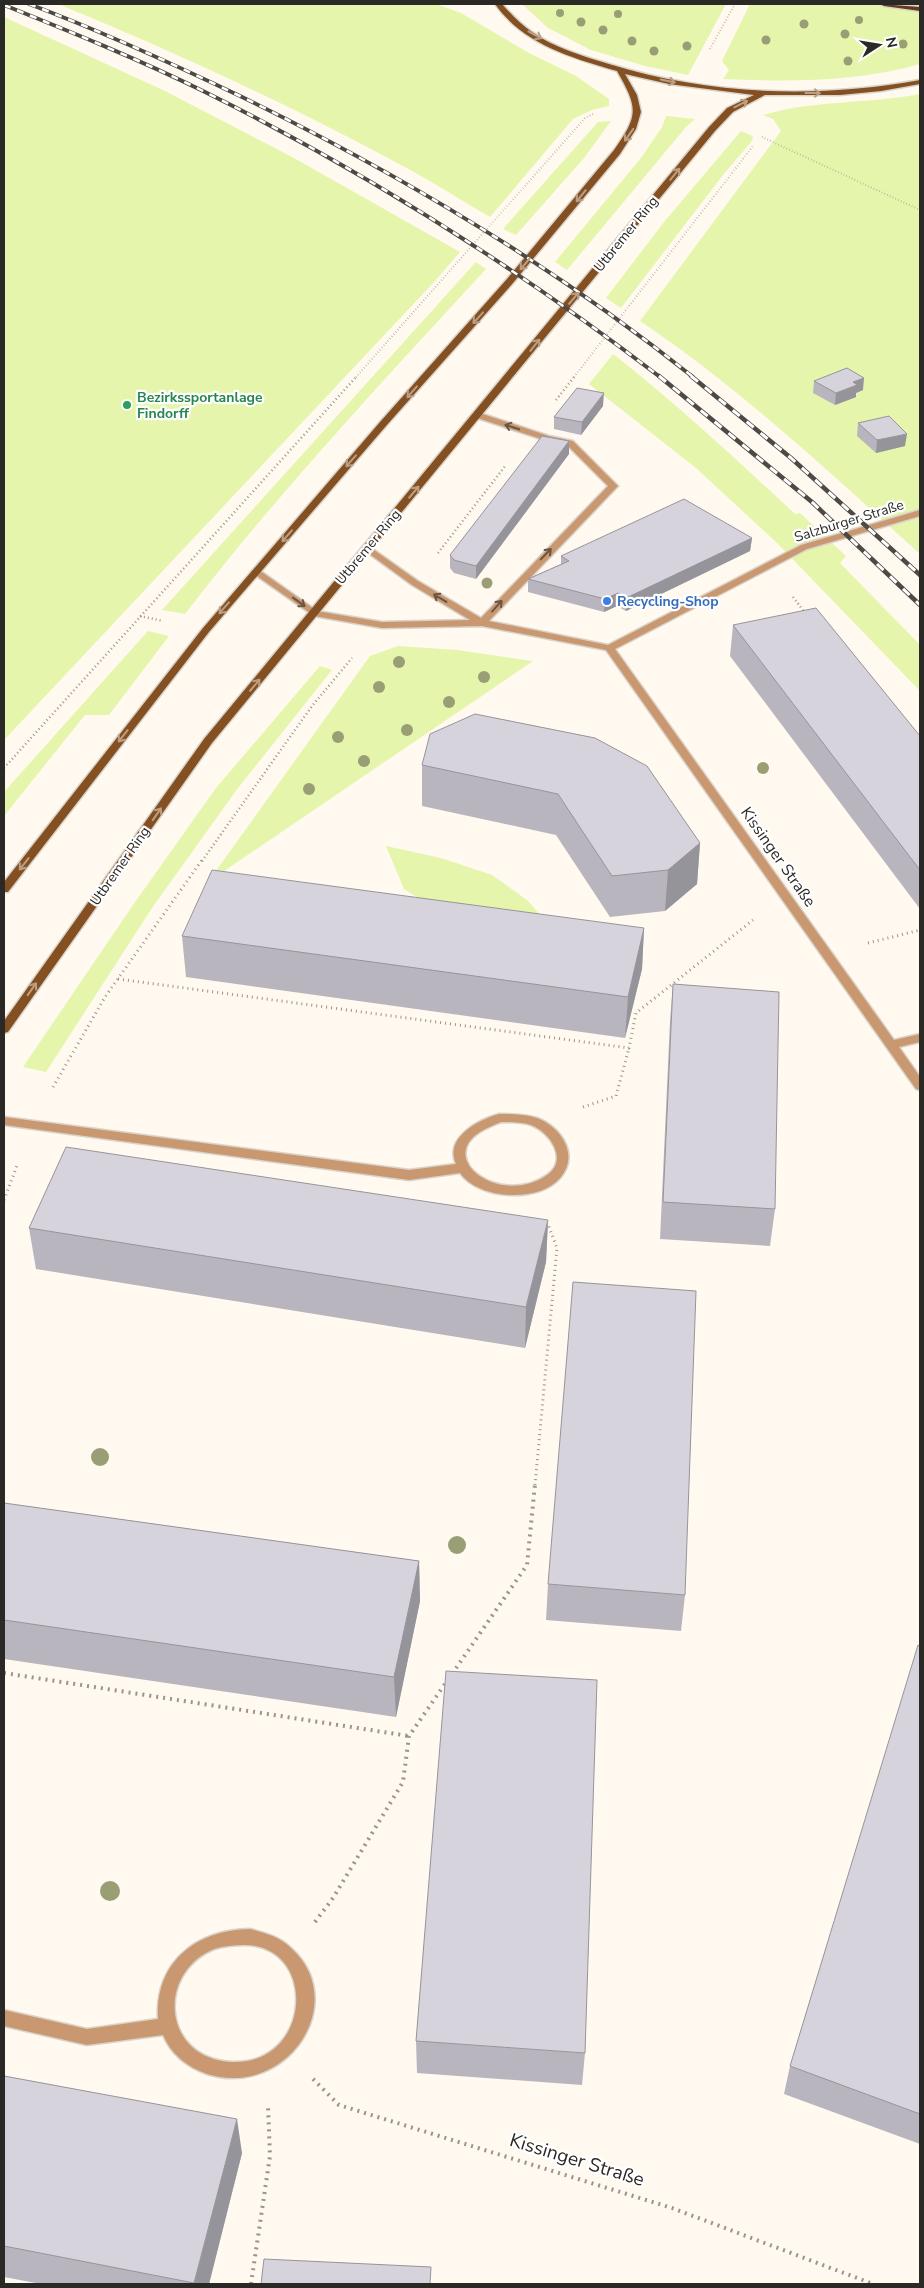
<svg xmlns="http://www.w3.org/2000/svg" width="924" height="2288" font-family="'Nunito Sans',sans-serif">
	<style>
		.green { fill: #e5f6ac }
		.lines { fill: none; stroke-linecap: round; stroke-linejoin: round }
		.minor-casing { stroke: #d9d4cb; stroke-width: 3 }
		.major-casing { stroke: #d9d4cb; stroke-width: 3 }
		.highway-casing { stroke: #d9d4cb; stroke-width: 3 }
		.path-far3 { stroke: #99958e; stroke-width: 2; stroke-dasharray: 0.5 2.5; stroke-linecap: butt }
		.path-far2 { stroke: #99958e; stroke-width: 2.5; stroke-dasharray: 1 3; stroke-linecap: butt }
		.path-far1 { stroke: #99958e; stroke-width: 3; stroke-dasharray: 1 4; stroke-linecap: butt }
		.path { stroke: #99958e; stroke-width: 4; stroke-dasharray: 2 5; stroke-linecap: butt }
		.minor { fill: #ca9870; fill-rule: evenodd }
		.major { fill: #845022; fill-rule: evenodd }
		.highway { fill: #623c1a; fill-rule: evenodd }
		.rail-far1-casing { stroke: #4d4a46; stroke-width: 4 }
		.rail-casing { stroke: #4d4a46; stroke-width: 4.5 }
		.rail-far1 { stroke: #fff; stroke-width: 2.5; stroke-dasharray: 7; stroke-linecap: butt }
		.rail { stroke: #fff; stroke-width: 3; stroke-dasharray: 9; stroke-linecap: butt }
		.tree { fill: #9a9e74 }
		.wall { fill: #b9b5be }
		.shaded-wall { fill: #96949b }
		.building { fill: #d7d3dd; stroke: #96949b }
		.oneway { stroke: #bb9f85 }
		.oneway2 { stroke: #6b5544 }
		.leisure-dot { fill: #2e9e5b; stroke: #fff; stroke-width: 2 }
		.shop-dot { fill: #3f7fe0; stroke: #fff; stroke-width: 2 }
		.labels { text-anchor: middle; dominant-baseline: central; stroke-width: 4.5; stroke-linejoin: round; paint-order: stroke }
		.far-street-label { font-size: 14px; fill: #2b2926; stroke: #fff }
		.far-leisure-label { font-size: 14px; font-weight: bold; fill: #27864d; stroke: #fff; text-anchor: start }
		.far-shop-label { font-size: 14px; font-weight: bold; fill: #366cbe; stroke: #fff; text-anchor: start }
		.street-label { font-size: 16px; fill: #2b2926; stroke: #fff }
		.near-street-label { font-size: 19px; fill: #2b2926; stroke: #fff }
	</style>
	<rect width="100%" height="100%" fill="#fff9ef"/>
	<!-- green -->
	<path class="green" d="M58,4H436L461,13L529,53L576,76L609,99V106L592,110L573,119L490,217C456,197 423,176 388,158C281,101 170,50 58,4Z
		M522,4H726L688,75L645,66L591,50L548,28Z
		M750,4H920V64C857,82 789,82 723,79L729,70L722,61Z
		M4,17L165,91L294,158L460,252L435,281L4,740Z
		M920,94V554C830,473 741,389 640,321L781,131L773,119L763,115C813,100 868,104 920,94Z
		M666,116L695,119L686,127L567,270L555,262L641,158L662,127Z
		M611,121L584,158L516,235L503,229L598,122Z
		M741,131L753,136L752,141L723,175L621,308L606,298L664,222Z
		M476,262L486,269C383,381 278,493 185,614L162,610Z
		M613,354C677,404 736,459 795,514L800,513L846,556L840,563L920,645V691L777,543L696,468L589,384Z
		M148,631L169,636L109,715H85L4,816V792Z
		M398,646L457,650L533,661L208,882L370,656Z
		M320,666L332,670L238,788L152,908L46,1072L23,1067L133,905L216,788Z
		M386,846L441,858L492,875L527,900L554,930L445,915L404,889Z"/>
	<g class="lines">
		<defs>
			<path id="minor" d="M477,412L549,436L573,441L618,486L489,621L608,645L801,545L920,510V516L807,549L615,649L894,1040L920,1034V1042L899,1047L920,1077V1090L916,1089L606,650L482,626L382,628L314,616L251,572L256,569L259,570L317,611L382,622L470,620L412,585L364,550V546L367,545L418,581L481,618L608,486L567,445L544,440L474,417L473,415Z
				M499,1114C512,1114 525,1114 537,1118C561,1127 580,1155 560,1178C539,1203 479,1200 460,1173L409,1180L4,1125V1117L409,1170L456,1164C444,1138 478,1120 499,1114ZM501,1122C510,1122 522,1122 531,1125C550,1132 569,1160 547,1175C501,1207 436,1160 480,1132C486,1128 494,1125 501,1122Z
				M250,1929C265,1933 280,1937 291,1948C351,2002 287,2099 207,2074C187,2067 171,2054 163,2035L87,2045L4,2026V2010L87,2029L158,2019C155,1962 196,1930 250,1929ZM244,1945C318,1944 313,2065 232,2062C162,2059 156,1973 214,1949C224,1946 234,1945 244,1945Z"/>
			<path id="major" d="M495,4H502C511,14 520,24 532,32C555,48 583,56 609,64C710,95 816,99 920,80V84L881,91L840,95H765L733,112L715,131L212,743L8,1032L4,1033V1021L204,739L709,127L727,108L754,95L669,84L625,74L637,95L641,112L636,129L620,154L513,283L386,426L209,632L8,892H4V882L203,628L380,422L507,279L614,150C639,115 638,108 617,71C572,58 523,44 495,4Z"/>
			<path id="highway" d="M880,4L920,7V11L884,6Z"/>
		</defs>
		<!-- minor casing -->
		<use href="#minor" class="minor-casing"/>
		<!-- major casing -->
		<use href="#major" class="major-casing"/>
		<!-- highway casing -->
		<use href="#highway" class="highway-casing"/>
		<!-- path-far3 -->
		<path class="path-far3" d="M710,49L735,4
			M762,137L920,210
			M356,377L585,118L595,113
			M574,377L753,146"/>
		<!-- path-far2 -->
		<path class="path-far2" d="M556,400L575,376
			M438,553L506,465
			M793,597L806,614
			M140,616L163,621
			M4,768L357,376
			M202,861L312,706L352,658"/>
		<!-- path-far1 -->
		<path class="path-far1" d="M868,943L920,930
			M118,979L629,1048L636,1013L753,920
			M53,1087L105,997L202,860
			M583,1107L616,1096L629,1048
			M4,1200L18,1163
			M535,1485L557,1248L548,1224"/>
		<!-- path -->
		<path class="path" d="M4,1673L409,1736
			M452,1674L527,1565L535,1484
			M315,1922L333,1898L403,1782L409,1736L447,1681
			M313,2079L339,2105L672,2208L873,2284
			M251,2284L270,2156L268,2106"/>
		<!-- minor -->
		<use href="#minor" class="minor"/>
		<!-- major -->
		<use href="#major" class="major"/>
		<!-- highway -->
		<use href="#highway" class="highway"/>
		<defs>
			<path id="rail-far1" d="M29,4C101,31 171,63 240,96C400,174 554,266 693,377
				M4,5C71,32 138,59 203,91C365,171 517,268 660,377"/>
			<path id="rail" d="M659,376L812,502L920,605
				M691,376L791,458L920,575"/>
		</defs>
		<!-- rail-far1 casing -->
		<use href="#rail-far1" class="rail-far1-casing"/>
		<!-- rail casing -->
		<use href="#rail" class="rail-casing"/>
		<!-- rail-far1 -->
		<use href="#rail-far1" class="rail-far1"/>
		<!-- rail -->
		<use href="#rail" class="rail"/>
	</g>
	<!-- trees -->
	<g class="tree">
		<circle cx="560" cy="13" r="4"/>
		<circle cx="618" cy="14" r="4"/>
		<circle cx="859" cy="20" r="4"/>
		<circle cx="581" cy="22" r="4.5"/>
		<circle cx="804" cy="24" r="4.5"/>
		<circle cx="603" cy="30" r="4.5"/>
		<circle cx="845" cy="34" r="4.5"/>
		<circle cx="766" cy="40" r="4.5"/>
		<circle cx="632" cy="41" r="4.5"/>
		<circle cx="903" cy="44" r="4.5"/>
		<circle cx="687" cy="46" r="4.5"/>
		<circle cx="654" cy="51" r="4.5"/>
		<circle cx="848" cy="61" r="4.5"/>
		<circle cx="487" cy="583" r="5.5"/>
		<circle cx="399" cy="662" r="6"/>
		<circle cx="484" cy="677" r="6"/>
		<circle cx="379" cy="687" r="6"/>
		<circle cx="449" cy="702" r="6"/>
		<circle cx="407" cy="730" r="6"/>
		<circle cx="338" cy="737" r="6"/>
		<circle cx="364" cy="761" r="6"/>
		<circle cx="763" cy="768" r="6"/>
		<circle cx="309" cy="789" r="6"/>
		<circle cx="100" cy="1457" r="9"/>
		<circle cx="457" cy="1545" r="9"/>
		<circle cx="110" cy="1891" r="10"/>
	</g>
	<!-- wall -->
	<path class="wall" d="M814,381L863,390L856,393V397L835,405L813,393Z
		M603,406L581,435L554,429V417Z
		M858,423L905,446L876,453L857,436Z
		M569,441V454L476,579L454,573L450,568V555Z
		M752,538L750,551L626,611L617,606L604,612L528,592V579L561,564V556Z
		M733,625L920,736V909L730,656Z
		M475,714L700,843L697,884L665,911L610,917L556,835L422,806V765Z
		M644,928L642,969L625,1038L186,977L182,936Z
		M673,984L775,1209L770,1246L660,1239L670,1021Z
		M548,1220L546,1262L525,1348L36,1269L29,1228Z
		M4,1503L419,1561L420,1601L396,1717L4,1659Z
		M548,1584L685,1595L681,1631L546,1620Z
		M920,1646V2144L784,2094L790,2066Z
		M416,2041L585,2053L582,2085L417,2073Z
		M4,2076L242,2153L209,2284H41L4,2277Z"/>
	<!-- shaded-wall -->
	<path class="shaded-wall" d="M864,378L863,390L856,393V397L835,405L836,393L853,382Z
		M604,393L603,406L581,435L582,422Z
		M907,434L905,446L876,453L877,440Z
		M569,441V454L476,579V566Z
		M752,538L750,551L626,611V598Z
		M618,593L617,606L604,612L605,599Z
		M700,843L697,884L665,911L668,870Z
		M644,928L642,969L625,1038L628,997Z
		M548,1220L546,1262L525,1348L526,1307Z
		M419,1561L420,1601L396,1717L394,1677Z
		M237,2119L242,2153L209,2284H194Z"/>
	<!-- building -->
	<path class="building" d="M847,368L864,378L853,382L857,385L836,393L814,381Z
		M577,388L604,393L582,422L554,417Z
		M889,416L907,434L877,440L858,423Z
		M542,436L569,441L476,566L454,560L450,555Z
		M684,499L752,538L626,598L618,593L605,599L528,579L569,561L561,556Z
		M816,608L920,736V870L733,625Z
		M475,714L595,738L647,766L700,843L668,870L612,876L558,794L422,765L430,734Z
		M212,870L644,928L628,997L182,936Z
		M673,984L779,992L775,1209L663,1202Z
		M66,1147L548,1220L526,1307L29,1228Z
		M573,1282L696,1291L685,1595L548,1584Z
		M4,1503L419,1561L394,1677L4,1620Z
		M918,1645L920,1646V2114L790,2066Z
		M446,1671L597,1680L585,2053L416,2041Z
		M4,2076L237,2119L194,2283L4,2246Z
		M264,2259L431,2267L430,2284H261Z"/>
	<!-- one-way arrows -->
	<defs><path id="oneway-shaft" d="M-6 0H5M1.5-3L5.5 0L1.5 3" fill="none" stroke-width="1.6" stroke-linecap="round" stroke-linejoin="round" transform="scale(1.25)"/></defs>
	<g class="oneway">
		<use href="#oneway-shaft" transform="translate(535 35) rotate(29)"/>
		<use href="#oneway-shaft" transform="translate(668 81) rotate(12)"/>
		<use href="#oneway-shaft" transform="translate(813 93)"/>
		<use href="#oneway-shaft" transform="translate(741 104) rotate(-27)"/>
		<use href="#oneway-shaft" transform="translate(629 135) rotate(125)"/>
		<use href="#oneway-shaft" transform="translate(675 174) rotate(-51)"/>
		<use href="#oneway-shaft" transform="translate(581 196) rotate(129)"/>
		<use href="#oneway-shaft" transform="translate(525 264) rotate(130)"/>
		<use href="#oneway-shaft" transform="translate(574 298) rotate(-50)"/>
		<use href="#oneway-shaft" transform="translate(478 318) rotate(132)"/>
		<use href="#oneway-shaft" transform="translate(535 345) rotate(-51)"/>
		<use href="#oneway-shaft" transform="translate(412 392) rotate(131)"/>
		<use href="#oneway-shaft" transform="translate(351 461) rotate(131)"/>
		<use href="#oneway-shaft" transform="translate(414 492) rotate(-50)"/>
		<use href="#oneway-shaft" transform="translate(287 536) rotate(131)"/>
		<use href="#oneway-shaft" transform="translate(224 608) rotate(131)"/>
		<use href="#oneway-shaft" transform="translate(255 685) rotate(-50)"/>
		<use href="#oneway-shaft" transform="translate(123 736) rotate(128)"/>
		<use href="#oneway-shaft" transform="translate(157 814) rotate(-55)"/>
		<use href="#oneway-shaft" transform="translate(24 864) rotate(128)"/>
		<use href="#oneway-shaft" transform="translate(32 989) rotate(-55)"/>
	</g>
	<g class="oneway2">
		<use href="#oneway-shaft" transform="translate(512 427) rotate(-162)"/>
		<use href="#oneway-shaft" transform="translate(546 554) rotate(-46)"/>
		<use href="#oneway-shaft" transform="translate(440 598) rotate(-149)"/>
		<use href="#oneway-shaft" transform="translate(299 602) rotate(36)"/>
		<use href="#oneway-shaft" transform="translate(497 606) rotate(-48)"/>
	</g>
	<!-- markers -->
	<circle class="leisure-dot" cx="127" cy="405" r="5"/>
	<circle class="shop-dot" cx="607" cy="601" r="5"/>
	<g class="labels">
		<!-- far-street labels -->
		<g class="far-street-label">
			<text transform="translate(626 234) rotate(-51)">Utbremer Ring</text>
			<text transform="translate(849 521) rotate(-17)">Salzburger Straße</text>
			<text transform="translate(368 547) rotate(-50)">Utbremer Ring</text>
			<text transform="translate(120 866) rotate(-55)">Utbremer Ring</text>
		</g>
		<!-- far-leisure labels -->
		<g class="far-leisure-label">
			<text x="137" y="397">Bezirkssportanlage<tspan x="137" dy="16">Findorff</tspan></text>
		</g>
		<!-- far-shop labels -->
		<g class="far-shop-label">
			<text x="617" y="601">Recycling-Shop</text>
		</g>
		<!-- street labels -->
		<g class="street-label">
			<text transform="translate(778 857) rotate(55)">Kissinger Straße</text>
		</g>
		<!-- near-street labels -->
		<g class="near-street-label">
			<text transform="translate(577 2160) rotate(17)">Kissinger Straße</text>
		</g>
	</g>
	<!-- border -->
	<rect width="924" height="2288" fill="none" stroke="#2b2926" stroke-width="10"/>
	<!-- north arrow -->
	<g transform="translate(879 45) rotate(78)" stroke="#ffffff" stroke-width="4" paint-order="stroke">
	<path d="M0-4L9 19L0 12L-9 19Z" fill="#2b2926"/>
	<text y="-8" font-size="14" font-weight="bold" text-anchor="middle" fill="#2b2926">N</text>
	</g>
</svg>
